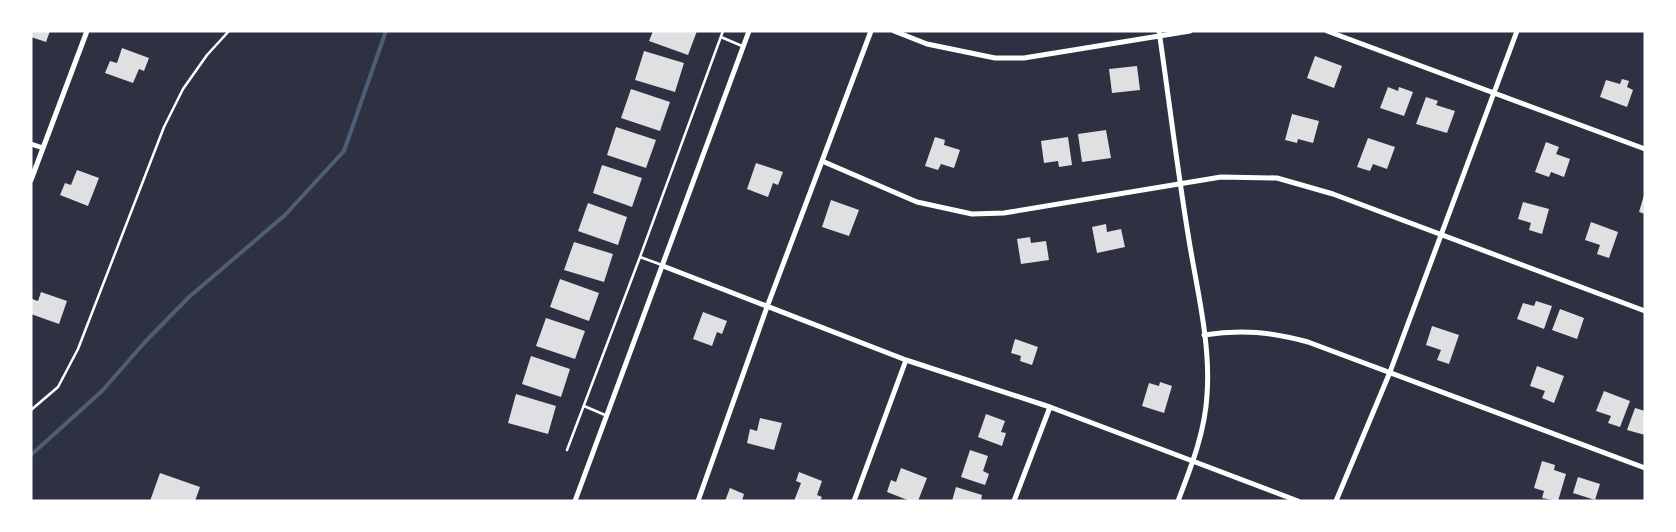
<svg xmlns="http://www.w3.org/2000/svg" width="1676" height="532" font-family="'Public Sans',sans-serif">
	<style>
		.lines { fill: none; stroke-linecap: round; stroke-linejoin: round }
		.stream { stroke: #4f5d75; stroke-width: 4 }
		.building { fill: #e0e0e3 }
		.path { stroke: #fff; stroke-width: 2.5 }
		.service { stroke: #fff; stroke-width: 2.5 }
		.minor { stroke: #fff; stroke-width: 5 }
	</style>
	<rect width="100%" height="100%" fill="#2d3142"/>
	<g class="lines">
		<!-- stream -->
		<path class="stream" d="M31,455L102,391L145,342L189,297L285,215L344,151L386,31"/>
	</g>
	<!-- building -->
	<path class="building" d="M31,31H50L46,42L31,37Z
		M653,31H697L688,55L649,41Z
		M122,48L149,58L144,71L139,69L133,83L105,73L110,61L117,63Z
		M644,51L684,63L675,92L635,80Z
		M1315,56L1342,66L1334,88L1307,78Z
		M1137,66L1140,90L1112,93L1109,69Z
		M1622,79L1629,81L1627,87L1633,90L1627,107L1600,97L1606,80L1620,84Z
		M1388,87L1398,91L1399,87L1413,92L1404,116L1380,108Z
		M631,89L670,102L660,131L621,118Z
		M1426,97L1438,101L1436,105L1455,111L1447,133L1416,124Z
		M1292,114L1319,121L1313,143L1298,139L1297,143L1285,140Z
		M616,127L656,140L646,168L607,155Z
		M1106,130L1111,158L1082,162L1078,134Z
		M935,137L945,140L944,145L960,150L954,168L941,164L938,170L925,166Z
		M1068,137L1072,165L1059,167L1058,161L1044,163L1041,141Z
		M1368,138L1395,147L1387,169L1373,164L1370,171L1357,167Z
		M1546,142L1559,147L1556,154L1570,159L1564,177L1551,172L1549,177L1535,172Z
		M756,163L783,172L778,185L773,183L768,197L747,189Z
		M602,165L642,178L632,207L593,193Z
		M77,170L99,178L88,206L60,195L65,183L71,185Z
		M1644,195H1645V214L1639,212Z
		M831,200L859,210L849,236L822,227Z
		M1523,202L1549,209L1542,234L1529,230L1531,223L1518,219Z
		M588,203L627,217L618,245L578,231Z
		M1591,222L1618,232L1609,258L1597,254L1600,245L1585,240Z
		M1106,224L1107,232L1121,229L1125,247L1097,253L1092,227Z
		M1030,237L1031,243L1046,241L1049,260L1021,264L1017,239Z
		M574,242L613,254L604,282L564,270Z
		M560,279L599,293L589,321L550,307Z
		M41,292L67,301L59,324L31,314L32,299L38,301Z
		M1536,301L1552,306L1544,329L1517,319L1523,303L1534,306Z
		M1560,309L1584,318L1577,339L1552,330Z
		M703,312L727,321L722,334L717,332L712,346L693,339Z
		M546,318L585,331L575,359L536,346Z
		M1432,326L1459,335L1449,364L1437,360L1441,350L1426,345Z
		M1015,339L1038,347L1032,365L1020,361L1021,356L1011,353Z
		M531,356L570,369L561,397L522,384Z
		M1537,366L1564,376L1554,403L1542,398L1545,391L1530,386Z
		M1160,382L1172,386L1164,413L1142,406L1149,383L1159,386Z
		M1604,391L1630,401L1620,427L1608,423L1611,416L1596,411Z
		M516,394L556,406L548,434L508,423Z
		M1635,408L1645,411V435L1627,430Z
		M986,414L1005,421L1001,432L1006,433L1002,446L978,437Z
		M760,418L782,423L774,450L747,443L750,429L757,431Z
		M970,450L988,456L983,471L989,474L985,485L961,477Z
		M1542,461L1555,465L1554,470L1566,474L1558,501L1542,498L1544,491L1534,488Z
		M901,468L927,478L918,501H910L887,492L891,480L896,482Z
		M799,472L822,481L817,495L822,497L820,501H794L801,483L796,481Z
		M160,473L200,487L195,501H150Z
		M1578,477L1600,484L1595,500L1573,493Z
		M956,487L982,495L981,501H952Z
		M730,488L744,494L742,501H725Z"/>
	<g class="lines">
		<!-- path -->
		<path class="path" d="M31,410L58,387L78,349L164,127L183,89L207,55L229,31"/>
		<!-- service -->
		<path class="service" d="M721,37L742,46
			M662,265L640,257L723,31
			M584,406L605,415
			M567,450L640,257"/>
		<!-- minor -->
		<path class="minor" d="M894,31L927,44L995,58H1024L1190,31
			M1159,31C1169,99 1177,167 1188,234C1196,286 1211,342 1207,395C1205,432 1191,467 1178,501
			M1327,31L1645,149
			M31,144L43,148
			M822,161L917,202L972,214L1004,213L1221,177L1277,178L1333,194L1645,311
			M31,180L87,31
			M663,266L906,360L1050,407L1298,501
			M1204,335C1241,329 1272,332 1308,342L1645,468
			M575,501L749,31
			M698,501L767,307L871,31
			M854,501L906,360
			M1014,501L1050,407
			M1336,501L1390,372L1517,31"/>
	</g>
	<!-- border -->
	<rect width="1676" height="532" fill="none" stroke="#ffffff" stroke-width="65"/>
</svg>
